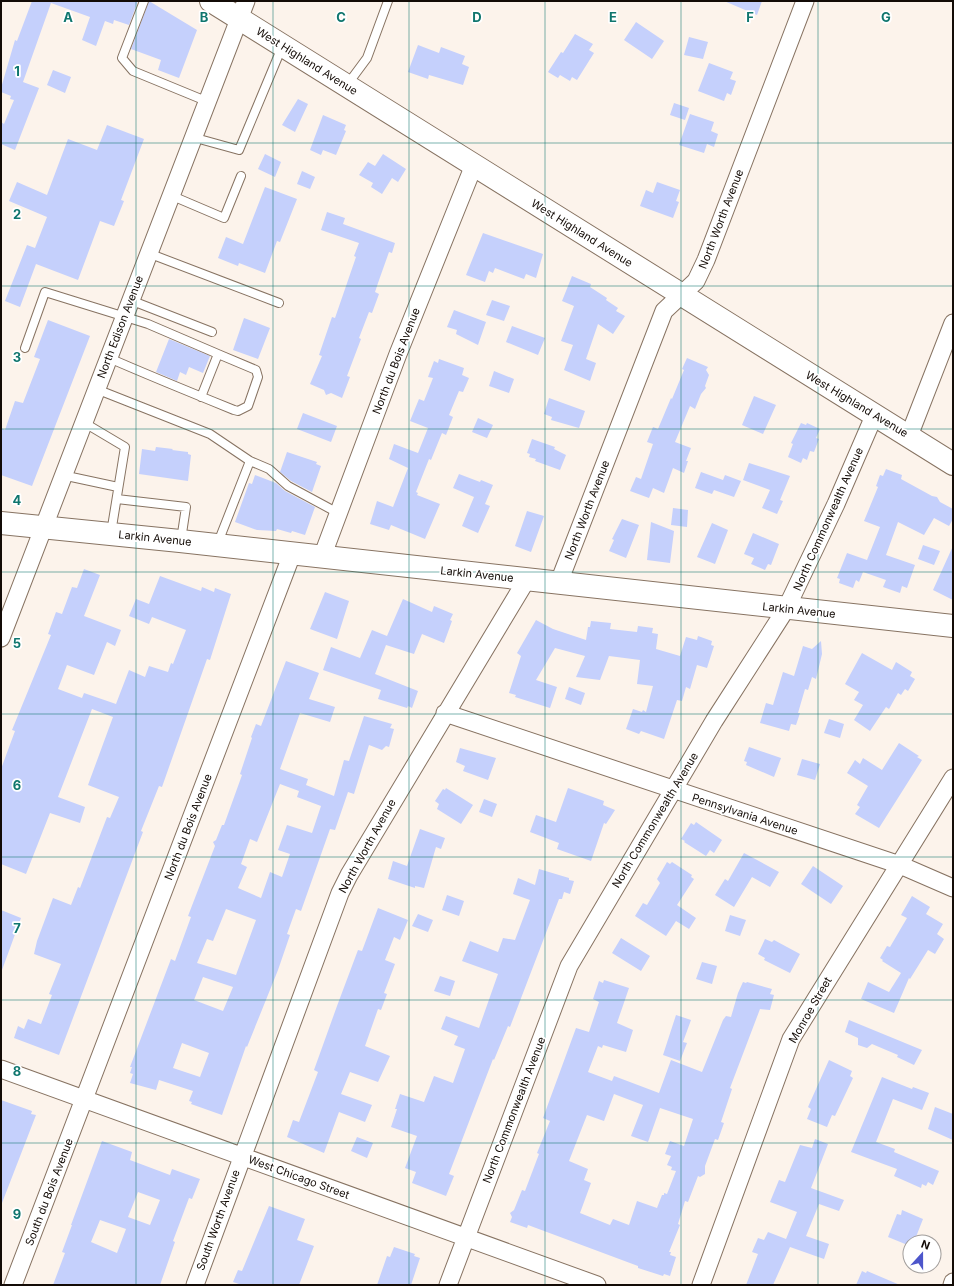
<svg xmlns="http://www.w3.org/2000/svg" width="954" height="1286" font-family="Inter,sans-serif">
	<style>
		.building { fill: #c5d0fc; fill-rule: evenodd }
		.lines { fill: none; stroke-linecap: round; stroke-linejoin: round }
		.lane-casing { stroke: #877362; stroke-width: 10 }
		.street-casing { stroke: #877362; stroke-width: 19 }
		.secondary-casing { stroke: #877362; stroke-width: 24 }
		.lane { stroke: #fff; stroke-width: 8 }
		.street { stroke: #fff; stroke-width: 17 }
		.secondary { stroke: #fff; stroke-width: 22 }
		.grid { fill: none; stroke: #0f766e; stroke-width: 1; stroke-opacity: 0.55 }
		.labels { text-anchor: middle; dominant-baseline: central; stroke-width: 3.5; stroke-linejoin: round; paint-order: stroke }
		.street-label { font-size: 11px; fill: #130b06; stroke: #fff }
		.grid-label { font-size: 13px; text-anchor: middle; font-weight: bold; fill: #0f766e; stroke: #fff; stroke-width: 3.5; stroke-linejoin: round; paint-order: stroke }
	</style>
	<rect width="100%" height="100%" fill="#fcf3eb"/>
	<!-- building -->
	<path class="building" d="M32,1H138L129,25L114,20L113,24L105,21L96,46L82,40L90,17L51,3L23,82L39,88L15,150L1,144V122L4,124L14,100L10,99L11,96L1,92V88L15,40L17,41Z
		M149,1L197,30L179,78L158,70L161,60L131,49Z
		M724,1H762L757,15Z
		M636,22L664,41L652,59L624,40Z
		M575,34L593,44L589,50L594,53L577,80L572,77L570,81L560,75L558,78L548,72L561,52L563,53Z
		M689,37L708,42L703,59L684,55Z
		M418,45L439,53L441,47L465,56L462,64L469,67L463,85L429,75L428,79L408,72Z
		M709,63L733,72L730,79L736,81L731,95L727,93L724,101L698,91Z
		M53,70L71,77L65,93L47,85Z
		M298,99L308,104L295,132L282,125Z
		M674,103L689,108L685,120L670,115Z
		M690,114L714,122L711,131L718,134L714,147L707,144L704,153L679,145Z
		M323,115L346,125L344,130L346,131L336,155L323,150L321,155L310,150Z
		M107,125L144,139L121,200L124,201L114,226L100,221L78,280L36,264L20,307L5,301L27,245L35,248L47,217L9,201L17,182L47,195L68,139L97,150Z
		M265,154L281,162L275,177L258,169Z
		M383,154L406,169L398,182L392,178L382,194L371,187L373,183L359,175L368,162L375,166Z
		M302,171L315,177L310,189L297,184Z
		M657,182L680,190L676,201L679,202L673,218L640,206L646,190L653,193Z
		M265,187L297,199L280,242L277,241L265,273L239,263L238,266L218,258L226,237L243,244Z
		M327,212L345,218L343,224L395,243L392,253L389,252L378,283L375,292L379,294L372,313L369,312L359,338L361,339L347,376L350,377L342,398L331,393L326,395L324,390L310,384L322,356L319,355L332,317L335,318L356,257L354,256L359,243L321,230Z
		M483,233L543,254L536,278L526,274L524,279L495,268L493,273L489,271L485,282L466,275Z
		M572,276L591,284L590,287L607,298L606,300L618,308L616,311L625,316L613,334L598,324L586,359L596,363L590,381L564,370L573,345L561,341L574,306L562,301Z
		M492,300L510,306L504,321L486,315Z
		M454,310L486,322L478,345L456,334L457,330L447,327Z
		M244,318L270,328L258,359L233,350Z
		M48,320L90,336L32,486L1,475V428L5,430L15,401L23,403L40,359L34,357Z
		M512,326L545,338L538,355L506,342Z
		M169,339L210,356L203,373L189,367L186,375L180,372L177,381L156,372Z
		M687,358L708,367L706,370L709,375L705,386L706,388L701,394L695,409L690,406L675,442L691,448L686,461H688L684,473L673,468L664,493L653,488L649,498L630,491L636,477L641,479L653,444L647,442L653,427L658,429L671,398L672,399L684,370L682,369Z
		M439,359L464,368L462,375L469,378L463,392L459,391L449,415L453,417L446,435L442,433L431,460L429,459L416,492L418,493L417,495L440,504L425,539L391,525L389,530L370,524L377,501L393,507L408,468L389,459L394,444L418,453L428,428L410,421L419,399L424,401L433,378L428,377L434,361L438,363Z
		M494,371L514,379L509,393L489,386Z
		M754,396L776,405L763,434L742,425Z
		M549,398L585,411L579,428L551,420L552,417L544,414Z
		M303,413L337,426L331,442L297,429Z
		M478,418L493,425L487,438L472,432Z
		M801,423L806,425L807,423L820,429L816,438L819,439L814,452L810,451L807,460L803,458L801,463L788,457L793,444L791,443Z
		M532,439L555,447L554,449L566,455L560,470L535,461L536,459L529,457L530,454L527,453Z
		M156,447L173,449L172,450L188,452V454L191,455L188,481L139,474L142,449L155,451Z
		M287,452L317,462L316,464L321,466L312,492L291,481L280,472Z
		M749,463L790,476L780,500L783,501L777,514L762,508L770,490L743,480Z
		M886,469L902,475L901,479L932,496L937,497L940,502L953,509V519L949,526L934,518L924,535L898,522L886,555L915,565L907,588L902,586L900,593L883,587L886,580L863,572L859,582L856,580L853,588L839,583L840,579L837,578L847,553L867,560L880,527L864,521L878,487L876,486L880,475L883,476Z
		M701,472L723,480L725,475L741,481L734,497L714,490L712,494L695,488Z
		M459,474L480,482L481,480L493,485L485,504L490,506L478,533L462,526L474,497L453,488Z
		M255,475L276,483L285,491L315,507L305,535L292,531L291,533L277,529L276,531L257,530L235,522L249,483L252,484Z
		M673,508L688,510L687,527L671,525Z
		M527,511L544,516L531,552L515,546Z
		M622,519L639,525L626,558L609,551L614,540L612,539Z
		M651,522L674,531L670,563L647,560Z
		M712,523L728,530L715,564L697,557Z
		M753,533L779,544L771,565L768,564L765,570L751,564L754,558L744,554Z
		M923,545L940,551L934,565L918,559Z
		M953,546V600L933,590Z
		M84,569L100,575L84,616L121,630L115,646L107,642L94,675L67,665L58,689L82,698L84,693L116,704L129,670L145,677L149,666L168,672L171,663L173,664L186,630L152,617L149,624L129,616L136,599L149,604L160,576L201,591L202,587L214,592L215,588L231,594L210,660L207,659L162,787L159,786L141,831L143,832L59,1055L14,1038L18,1026L24,1029L28,1019L41,1024L52,995L49,994L61,964L34,954L37,941L53,898L71,905L78,887L80,888L107,817L110,818L119,797L88,785L113,717L92,709L58,797L85,807L80,823L50,813L26,874L1,864V769L15,731L12,730L51,635L48,634L56,612L62,614L72,587L77,588Z
		M325,592L349,601L337,639L310,629Z
		M403,599L432,612L434,606L453,614L450,620L452,621L444,643L422,634L414,654L386,645L375,674L418,691L412,708L408,706L407,708L378,699L381,690L323,670L331,647L360,658L372,630L387,636Z
		M536,620L553,629L586,640L588,627H590L591,621L611,623L610,629L637,632L638,626L653,628L652,633L658,634L656,649L680,656L686,637L697,640L698,636L712,641L711,645L714,646L707,668L697,665L690,689L686,687L682,701L677,700L664,739L641,731L639,734L626,729L633,709L642,712L643,710L646,712L653,686L637,684L640,660L609,656L600,680L576,677L585,656L555,648L536,680L557,687L550,708L515,697L516,695L509,693L521,656L517,653Z
		M821,641L822,654L816,679L812,677L808,690L805,689L798,713H800L796,725L791,724L789,731L760,723L766,703L773,705L783,672L794,676L803,646L812,649Z
		M862,653L892,670L896,662L912,672L910,676L915,679L908,691L905,689L901,695L898,693L889,709L886,707L870,731L854,720L863,705L854,700L859,692L845,684Z
		M286,661L319,673L309,699L335,707L330,722L300,713L280,769L308,779L306,785L334,796L344,760L349,761L364,716L392,724L390,728L394,729L389,747L386,746L382,750L369,745L354,794L348,792L335,830L330,829L301,911L296,909L287,934L290,935L278,970L247,1047L246,1046L222,1115L191,1104L192,1102L189,1101L193,1091L159,1080L156,1090L130,1083L133,1074L130,1073L132,1067H130L171,959L175,961L191,917L188,916L215,846L213,842L216,840L222,825H224L242,775L240,774L252,738L251,737L256,724L261,726ZM280,784L299,791L297,797L321,806L312,833L287,825L278,850L290,854L282,877L270,872L261,898L238,888L247,867L241,864L250,839L257,842ZM226,909L256,920L236,975L197,963L207,939L213,941ZM203,977L233,987L223,1011L194,1000ZM182,1043L209,1053L200,1077L173,1068Z
		M569,687L585,693L581,705L565,699Z
		M829,719L844,724L840,738L824,733Z
		M899,743L919,756L917,757L922,760L879,828L855,814L860,807L857,805L868,786L847,773L855,760L860,764L863,758L882,770Z
		M749,747L781,758L774,777L746,765L747,762L744,761Z
		M460,748L496,758L488,780L463,771L465,766L456,762Z
		M802,759L820,764L815,780L797,775Z
		M446,788L473,805L461,824L437,809L439,804L435,801L443,789L445,790Z
		M568,788L604,801L603,805L615,810L606,824L604,823L591,861L557,849L559,843L530,832L536,815L556,822Z
		M484,799L497,804L492,817L479,812Z
		M696,822L722,840L714,853L710,850L706,856L684,842L685,841L681,839L691,823L694,825Z
		M420,829L445,838L441,849L436,847L424,888L415,886V888L388,879L393,861L407,866Z
		M744,853L779,872L770,887L752,877L734,907L715,895L725,879L728,881Z
		M667,862L670,864L672,862L692,875L691,877L694,879L677,905L696,918L689,929L676,921L666,936L635,916L643,903L647,905L660,883L657,879Z
		M813,866L843,886L831,904L801,884Z
		M539,869L569,878V880L574,881L570,894L564,892L562,899H559L510,1027L508,1026L494,1060L493,1059L449,1174L454,1176L446,1196L412,1183L416,1172L405,1168L417,1136L391,1127L397,1109H395L400,1094L424,1102L434,1076L453,1083L465,1049L454,1045L458,1036L441,1029L446,1016L479,1028L498,974L462,961L470,941L498,952L503,938L515,940L530,900L513,894L518,878L535,885Z
		M447,895L464,901L459,916L442,910Z
		M912,896L930,907L926,914L943,924L937,934L944,939L935,954L928,950L910,979L909,978L894,1013L861,999L868,982L889,992L901,973L882,961L883,960L880,958L887,946L890,947L907,918L901,915Z
		M378,908L408,920L400,940L394,937L385,960L395,964L384,993L387,994L381,1010L378,1009L365,1046L390,1056L378,1082L350,1072L341,1094L372,1105L365,1122L339,1112L324,1153L287,1137L293,1120L299,1122L318,1072L314,1070L337,1006L358,950L362,951Z
		M1,910L21,918L2,970H1Z
		M418,914L433,920L428,932L412,926Z
		M730,915L746,920L740,936L725,931Z
		M621,938L650,956L641,971L612,953Z
		M765,939L772,942L774,940L800,954L790,973L764,960L765,958L758,954Z
		M702,962L717,966L712,984L696,979Z
		M440,976L455,981L450,996L434,991Z
		M604,980L629,988L617,1023L633,1030L626,1052L603,1045L602,1048L598,1046L588,1072L612,1081L614,1076L659,1093L671,1060L702,1072L723,1020L726,1016L731,1017L738,993L743,982L746,983L747,982L772,989L770,994L774,995L770,1010L760,1009L730,1088L732,1089L721,1122L724,1123L718,1140L715,1139L705,1166V1174L700,1177L698,1176L688,1202L685,1201L678,1224L680,1225L669,1252H671L670,1255L676,1257L670,1276L664,1274L663,1276L638,1268V1266L528,1225L527,1228L510,1222L512,1217L510,1213L514,1210L522,1190L525,1191L539,1154L537,1153L550,1121L543,1118L576,1028L589,1032L599,1002L593,999L599,981L603,983ZM614,1094L643,1105L631,1136L648,1142L660,1108L693,1119L684,1146L670,1141L665,1154L671,1156L667,1165L672,1167L671,1170L676,1171L667,1194L664,1193V1195H662L657,1208L637,1201L629,1225L613,1219L610,1225L580,1213L591,1183L584,1180L588,1169L569,1161L587,1115L604,1121Z
		M676,1015L691,1020L683,1042L687,1043L680,1061L663,1055Z
		M849,1020L922,1050L914,1065L897,1057L898,1055L872,1044L867,1048L858,1045V1038L845,1032Z
		M829,1060L852,1071L850,1076L853,1078L835,1116L832,1115L827,1127L807,1119L811,1109L808,1107Z
		M882,1077L912,1089L913,1087L929,1093L922,1110L893,1099L876,1142L895,1149L894,1152L939,1171L933,1185L928,1182L926,1186L922,1184L921,1188L894,1176L897,1169L851,1152Z
		M1,1100L32,1111L31,1114L36,1115L2,1203Z
		M935,1107L953,1114V1140L928,1129Z
		M357,1137L373,1143L367,1158L351,1151Z
		M815,1139L828,1144L811,1188L844,1200L839,1211L819,1204L806,1236L829,1244L824,1259L790,1247L773,1285H746L758,1254L752,1252L758,1238L764,1240L768,1232L786,1239L797,1212L770,1202L779,1180L785,1182L800,1145L812,1148Z
		M102,1141L132,1152L130,1160L170,1175L172,1169L200,1179L192,1199L189,1198L173,1241L175,1242L160,1285H53L65,1253L62,1252L72,1225H71ZM138,1192L160,1200L150,1225L128,1217ZM100,1220L126,1229L117,1253L91,1242Z
		M269,1206L305,1219L297,1240L314,1246L299,1285H242L233,1282L238,1270L242,1271Z
		M902,1210L923,1219L914,1242H910V1246L888,1237L897,1214L901,1215Z
		M394,1247L415,1254L414,1256L420,1258L411,1285H377L387,1256L390,1257Z
		M862,1271L866,1273L867,1271L900,1285H856Z"/>
	<g class="lines">
		<defs>
			<path id="lane" d="M144,1L122,58L133,71L206,101
				M347,85L367,58L388,1
				M192,137L239,150L282,47
				M170,195L224,218L241,176
				M148,253L279,303
				M130,300L212,332
				M25,348L45,292L148,324L218,354
				M109,358C150,376 192,393 234,410L238,411L248,406L258,377L256,370L218,354L201,397
				M96,389L210,434L250,461L269,469L288,486L338,513
				M83,422L125,447L111,533
				M62,475L118,487
				M117,499L186,507L181,540
				M217,545L250,461"/>
			<path id="street" d="M909,436L953,323
				M322,557L398,354L474,165
				M559,582L664,311L696,281L706,260L805,1
				M1,638L246,1
				M445,713L900,865L953,888
				M1,1069L597,1285
				M13,1285L292,554
				M195,1285L340,893L349,875L527,579
				M448,1285L569,966L714,721L786,609L836,504L874,416
				M701,1285L791,1039L953,778
				M952,1285L953,1282"/>
			<path id="secondary" d="M211,1L953,464
				M1,523L180,541L953,626"/>
		</defs>
		<!-- lane casing -->
		<use href="#lane" class="lane-casing"/>
		<!-- street casing -->
		<use href="#street" class="street-casing"/>
		<!-- secondary casing -->
		<use href="#secondary" class="secondary-casing"/>
		<!-- lane -->
		<use href="#lane" class="lane"/>
		<!-- street -->
		<use href="#street" class="street"/>
		<!-- secondary -->
		<use href="#secondary" class="secondary"/>
	</g>
	<!-- grid -->
	<path class="grid" d="M136,1V1285M273,1V1285M409,1V1285M545,1V1285M681,1V1285M818,1V1285M1,143H953M1,286H953M1,429H953M1,572H953M1,714H953M1,857H953M1,1000H953M1,1143H953"/>
	<g class="labels">
		<!-- street labels -->
		<g class="street-label">
			<text transform="translate(307 61) rotate(32)">West Highland Avenue</text>
			<text transform="translate(721 219) rotate(-69)">North Worth Avenue</text>
			<text transform="translate(582 233) rotate(32)">West Highland Avenue</text>
			<text transform="translate(120 327) rotate(-69)">North Edison Avenue</text>
			<text transform="translate(396 361) rotate(-69)">North du Bois Avenue</text>
			<text transform="translate(857 404) rotate(31)">West Highland Avenue</text>
			<text transform="translate(587 510) rotate(-69)">North Worth Avenue</text>
			<text transform="translate(828 519) rotate(-66)">North Commonwealth Avenue</text>
			<text transform="translate(155 538) rotate(6)">Larkin Avenue</text>
			<text transform="translate(477 574) rotate(6)">Larkin Avenue</text>
			<text transform="translate(799 610) rotate(6)">Larkin Avenue</text>
			<text transform="translate(745 814) rotate(18)">Pennsylvania Avenue</text>
			<text transform="translate(655 820) rotate(-59)">North Commonwealth Avenue</text>
			<text transform="translate(188 827) rotate(-69)">North du Bois Avenue</text>
			<text transform="translate(367 846) rotate(-61)">North Worth Avenue</text>
			<text transform="translate(810 1010) rotate(-60)">Monroe Street</text>
			<text transform="translate(514 1110) rotate(-69)">North Commonwealth Avenue</text>
			<text transform="translate(299 1177) rotate(20)">West Chicago Street</text>
			<text transform="translate(49 1192) rotate(-69)">South du Bois Avenue</text>
			<text transform="translate(218 1220) rotate(-70)">South Worth Avenue</text>
		</g>
	</g>
	<g class="grid-label">
		<text x="68" y="22">A</text>
		<text x="204" y="22">B</text>
		<text x="341" y="22">C</text>
		<text x="477" y="22">D</text>
		<text x="613" y="22">E</text>
		<text x="750" y="22">F</text>
		<text x="886" y="22">G</text>
		<text x="17" y="76">1</text>
		<text x="17" y="219">2</text>
		<text x="17" y="362">3</text>
		<text x="17" y="505">4</text>
		<text x="17" y="648">5</text>
		<text x="17" y="790">6</text>
		<text x="17" y="933">7</text>
		<text x="17" y="1076">8</text>
		<text x="17" y="1219">9</text>
	</g>
	<!-- border -->
	<rect width="954" height="1286" fill="none" stroke="#130b06" stroke-width="4"/>
	<!-- north arrow -->
	<g transform="translate(922 1254) rotate(21)"><circle r="19" fill="#ffffff" stroke="#a19d9b"/>
	<path d="M0-3L7 15L0 10L-7 15Z" fill="#4d56cb"/>
	<text y="-6" font-size="11" font-weight="bold" text-anchor="middle" fill="#130b06">N</text>
	</g>
</svg>
